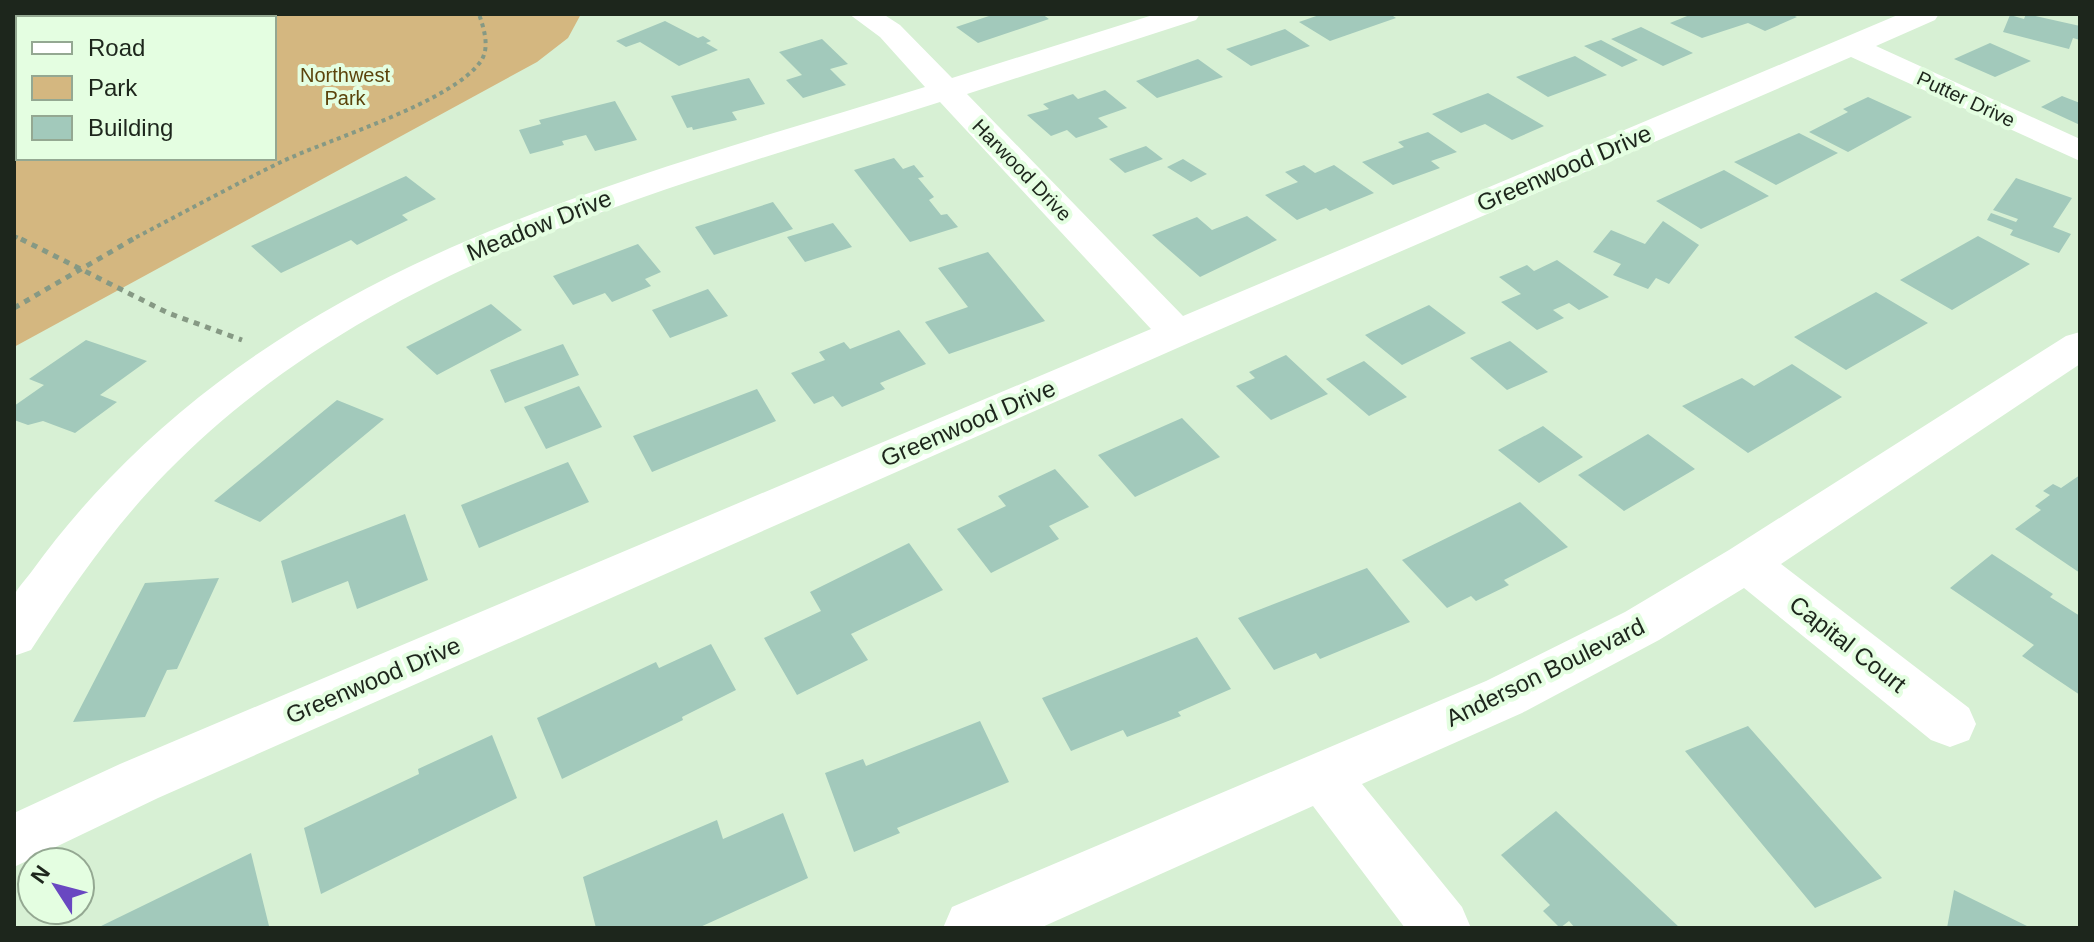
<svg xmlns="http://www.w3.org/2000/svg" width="2094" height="942" font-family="Helvetica,sans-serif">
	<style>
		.green { fill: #d4b780; fill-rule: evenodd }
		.building { fill: #a2c9bb }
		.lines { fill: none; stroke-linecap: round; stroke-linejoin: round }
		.path-far1 { stroke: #869984; stroke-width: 4; stroke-dasharray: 4 4; stroke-linecap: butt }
		.path { stroke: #869984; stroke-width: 5; stroke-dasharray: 6 6; stroke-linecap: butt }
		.minor { fill: #fff; fill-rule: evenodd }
		.labels { text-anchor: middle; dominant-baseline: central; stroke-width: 8; stroke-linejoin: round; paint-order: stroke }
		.far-park-label { font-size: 20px; fill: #5b430b; stroke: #e4fee1 }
		.far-street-label { font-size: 20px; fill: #1d261c; stroke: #e4fee1 }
		.street-label { font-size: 24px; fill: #1d261c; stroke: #e4fee1 }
	</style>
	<rect width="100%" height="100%" fill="#d7f0d4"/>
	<!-- green -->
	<path class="green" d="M14,14H581L568,38L537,62L14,347ZM18,18H274V158H18Z"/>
	<!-- building -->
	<path class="building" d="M995,14H1042L1049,19L978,43L956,27Z
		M1322,14H1390L1396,18L1330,41L1299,22Z
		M1692,14H1790L1797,17L1765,31L1748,23L1702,38L1670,23Z
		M2026,14L2080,26V40L2073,38L2069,49L2003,32L2010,15L2024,19Z
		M665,21L698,38L703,36L711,41L706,43L718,50L679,66L640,42L626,47L616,41Z
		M1641,27L1693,53L1663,66L1611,39Z
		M1285,29L1310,46L1251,66L1226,49Z
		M822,39L848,64L830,69L846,85L803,98L786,80L802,75L779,52Z
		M1601,40L1638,60L1622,67L1584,46Z
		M1990,43L2031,61L1995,77L1954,59Z
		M1575,56L1607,75L1548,97L1516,77Z
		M1198,59L1223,77L1157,98L1136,81Z
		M749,78L765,104L732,112L737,120L693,130L692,127L687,128L671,96Z
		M1105,90L1127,108L1098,118L1108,127L1076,138L1067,130L1051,136L1027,115L1049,109L1043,104L1073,94L1078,99Z
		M1488,93L1544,126L1512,140L1485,124L1461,133L1432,114Z
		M2062,96L2080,103V125L2041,107Z
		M1868,97L1912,117L1848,152L1809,132L1848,112L1843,109Z
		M615,101L637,140L595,151L586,135L562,141L564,145L530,154L519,130L541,124L539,120Z
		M1428,132L1457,152L1431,161L1440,168L1393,185L1362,162L1404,147L1398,142Z
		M1799,133L1838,153L1776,185L1734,162Z
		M1146,146L1163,159L1125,173L1109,159Z
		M894,158L903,169L914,165L924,177L918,178L934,197L929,200L941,215L947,214L958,227L910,242L854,170Z
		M1183,159L1207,174L1191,182L1167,167Z
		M1304,165L1315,173L1334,165L1374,193L1330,211L1326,208L1297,220L1265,195L1298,182L1285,172Z
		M1724,170L1769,196L1701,229L1656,201Z
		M406,176L436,199L402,215L408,220L357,245L351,240L281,273L251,246Z
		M2016,178L2072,198L2053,227L2071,234L2059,253L2010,235L2013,230L1987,220L1991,213L2016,222L2018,219L1993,210Z
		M773,202L793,229L714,255L695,227Z
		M1247,216L1277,240L1200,277L1152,235L1197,217L1212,230Z
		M1663,221L1699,245L1669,284L1656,278L1648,289L1613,275L1621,264L1593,252L1611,230L1645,244Z
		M833,223L852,247L805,262L787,237Z
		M1978,236L2030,264L1952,310L1900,280Z
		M638,244L661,272L645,279L651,286L612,302L605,293L573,305L553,276Z
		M988,252L1045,321L949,354L925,322L968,307L938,268Z
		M1557,260L1609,297L1579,310L1569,303L1553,310L1564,318L1537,330L1501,302L1521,294L1499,277L1527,265L1534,271Z
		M708,289L728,316L670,338L652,310Z
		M1876,292L1928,323L1846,370L1794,337Z
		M491,304L522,330L437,375L406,347Z
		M1429,305L1466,333L1402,365L1365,335Z
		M899,330L926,364L880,383L885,389L842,407L833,396L814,404L791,373L825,360L819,352L844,342L850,349Z
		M86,340L147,361L100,395L117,402L75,433L43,421L28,425L14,420V406L44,385L29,379Z
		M1510,341L1548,372L1507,390L1470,358Z
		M563,344L579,375L505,403L490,370Z
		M1286,355L1328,394L1271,420L1236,386L1255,378L1249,372Z
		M1364,361L1407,397L1369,416L1326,379Z
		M1792,364L1842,397L1748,453L1682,406L1742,378L1754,386Z
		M579,386L602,427L546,449L524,407Z
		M757,389L776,421L652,472L633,436Z
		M337,400L384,419L260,522L214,501Z
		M1182,418L1220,457L1135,497L1098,455Z
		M1543,426L1583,457L1539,483L1498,450Z
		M1648,434L1695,469L1624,511L1578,475Z
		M568,462L589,502L479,548L461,505Z
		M1055,469L1089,507L1049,526L1059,539L991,573L957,529L1006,506L998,496Z
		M2080,475V573L2015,529L2041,510L2035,506L2050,495L2043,491L2053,484L2061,488Z
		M1520,502L1568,547L1504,580L1509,585L1476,601L1471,596L1447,608L1402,560Z
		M405,514L428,580L357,609L348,581L292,603L281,561Z
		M909,543L943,590L851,634L868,660L797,695L764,638L821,611L810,592Z
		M1992,554L2053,594L2050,597L2080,616V695L2022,656L2034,645L1950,588Z
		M1367,568L1410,622L1320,659L1316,653L1274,670L1238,618Z
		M219,578L177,669L167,670L145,717L73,722L145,583Z
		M1197,637L1231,689L1178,712L1181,716L1127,737L1123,730L1071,751L1042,698Z
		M711,644L736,690L682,717L683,720L562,779L537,718L656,662L659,668Z
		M980,721L1009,782L897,828L900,833L854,852L825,773L863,759L866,766Z
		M1748,726L1882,878L1815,908L1685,751Z
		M492,735L517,798L321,894L304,828L419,774L418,769Z
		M1556,811L1680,928H1575L1569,921L1560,928L1543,911L1550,905L1501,855Z
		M783,813L808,878L698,928H596L583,877L717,820L723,839Z
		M251,853L269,926L264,928H97Z
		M1954,890L2031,928H1947Z"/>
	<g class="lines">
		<!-- path-far1 -->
		<path class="path-far1" d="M14,236L25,241
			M129,241C179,215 230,187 281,162C329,139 453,102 481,61C490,47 484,29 479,14"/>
		<!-- path -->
		<path class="path" d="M21,239L168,313L242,340
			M14,308L133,239"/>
		<!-- minor -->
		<path class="minor" d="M849,14H883L900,25L952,78L1156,14H1200L1196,20L967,94L1183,316L1900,14H1939L1935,20L1876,46L2080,139V161L1851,57L1191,342L158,798L14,867V813L120,764L1151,329L940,102C667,190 375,260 167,472C114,526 72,587 31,650L14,656C14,641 10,609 14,596C17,588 27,578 32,571C55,539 81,508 109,479C330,249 632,178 925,87L880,37Z
			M2080,332V364L1781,564L1969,708L1976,724L1969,740L1950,747L1931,740L1744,588L1659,640L1522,713L1362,784L1462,907L1471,928H1405L1313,806L1040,928H943L952,907L1486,681L1625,612L1729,550L2066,336Z"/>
	</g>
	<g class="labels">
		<!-- far-park labels -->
		<g class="far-park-label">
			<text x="345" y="75">Northwest<tspan x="345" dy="23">Park</tspan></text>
		</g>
		<!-- far-street labels -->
		<g class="far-street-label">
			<text transform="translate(1966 99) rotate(25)">Putter Drive</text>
			<text transform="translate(1022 170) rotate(46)">Harwood Drive</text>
		</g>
		<!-- street labels -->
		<g class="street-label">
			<text transform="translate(1564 168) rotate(-23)">Greenwood Drive</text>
			<text transform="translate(539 225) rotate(-22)">Meadow Drive</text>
			<text transform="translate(968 423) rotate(-23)">Greenwood Drive</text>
			<text transform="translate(1848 644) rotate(38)">Capital Court</text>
			<text transform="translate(1545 672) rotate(-26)">Anderson Boulevard</text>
			<text transform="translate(373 680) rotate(-23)">Greenwood Drive</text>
		</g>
	</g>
	<!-- border -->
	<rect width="2094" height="942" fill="none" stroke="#1d261c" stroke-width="32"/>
	<!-- legend -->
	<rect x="16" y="16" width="260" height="144" fill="#e4fee1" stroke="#94a892" stroke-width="2"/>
	<rect x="32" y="42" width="40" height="12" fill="#ffffff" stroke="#94a892" stroke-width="2"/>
	<text x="88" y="56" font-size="24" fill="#1d261c">Road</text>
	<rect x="32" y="76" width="40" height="24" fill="#d4b780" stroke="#94a892" stroke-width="2"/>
	<text x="88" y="96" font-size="24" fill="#1d261c">Park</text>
	<rect x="32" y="116" width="40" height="24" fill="#a2c9bb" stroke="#94a892" stroke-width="2"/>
	<text x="88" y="136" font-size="24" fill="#1d261c">Building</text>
	<!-- north arrow -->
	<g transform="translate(56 886) rotate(306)"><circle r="38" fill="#e4fee1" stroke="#94a892" stroke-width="2"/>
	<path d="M0-6L14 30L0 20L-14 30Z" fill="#6948c1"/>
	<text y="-12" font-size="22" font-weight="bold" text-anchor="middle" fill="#1d261c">N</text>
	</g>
</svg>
